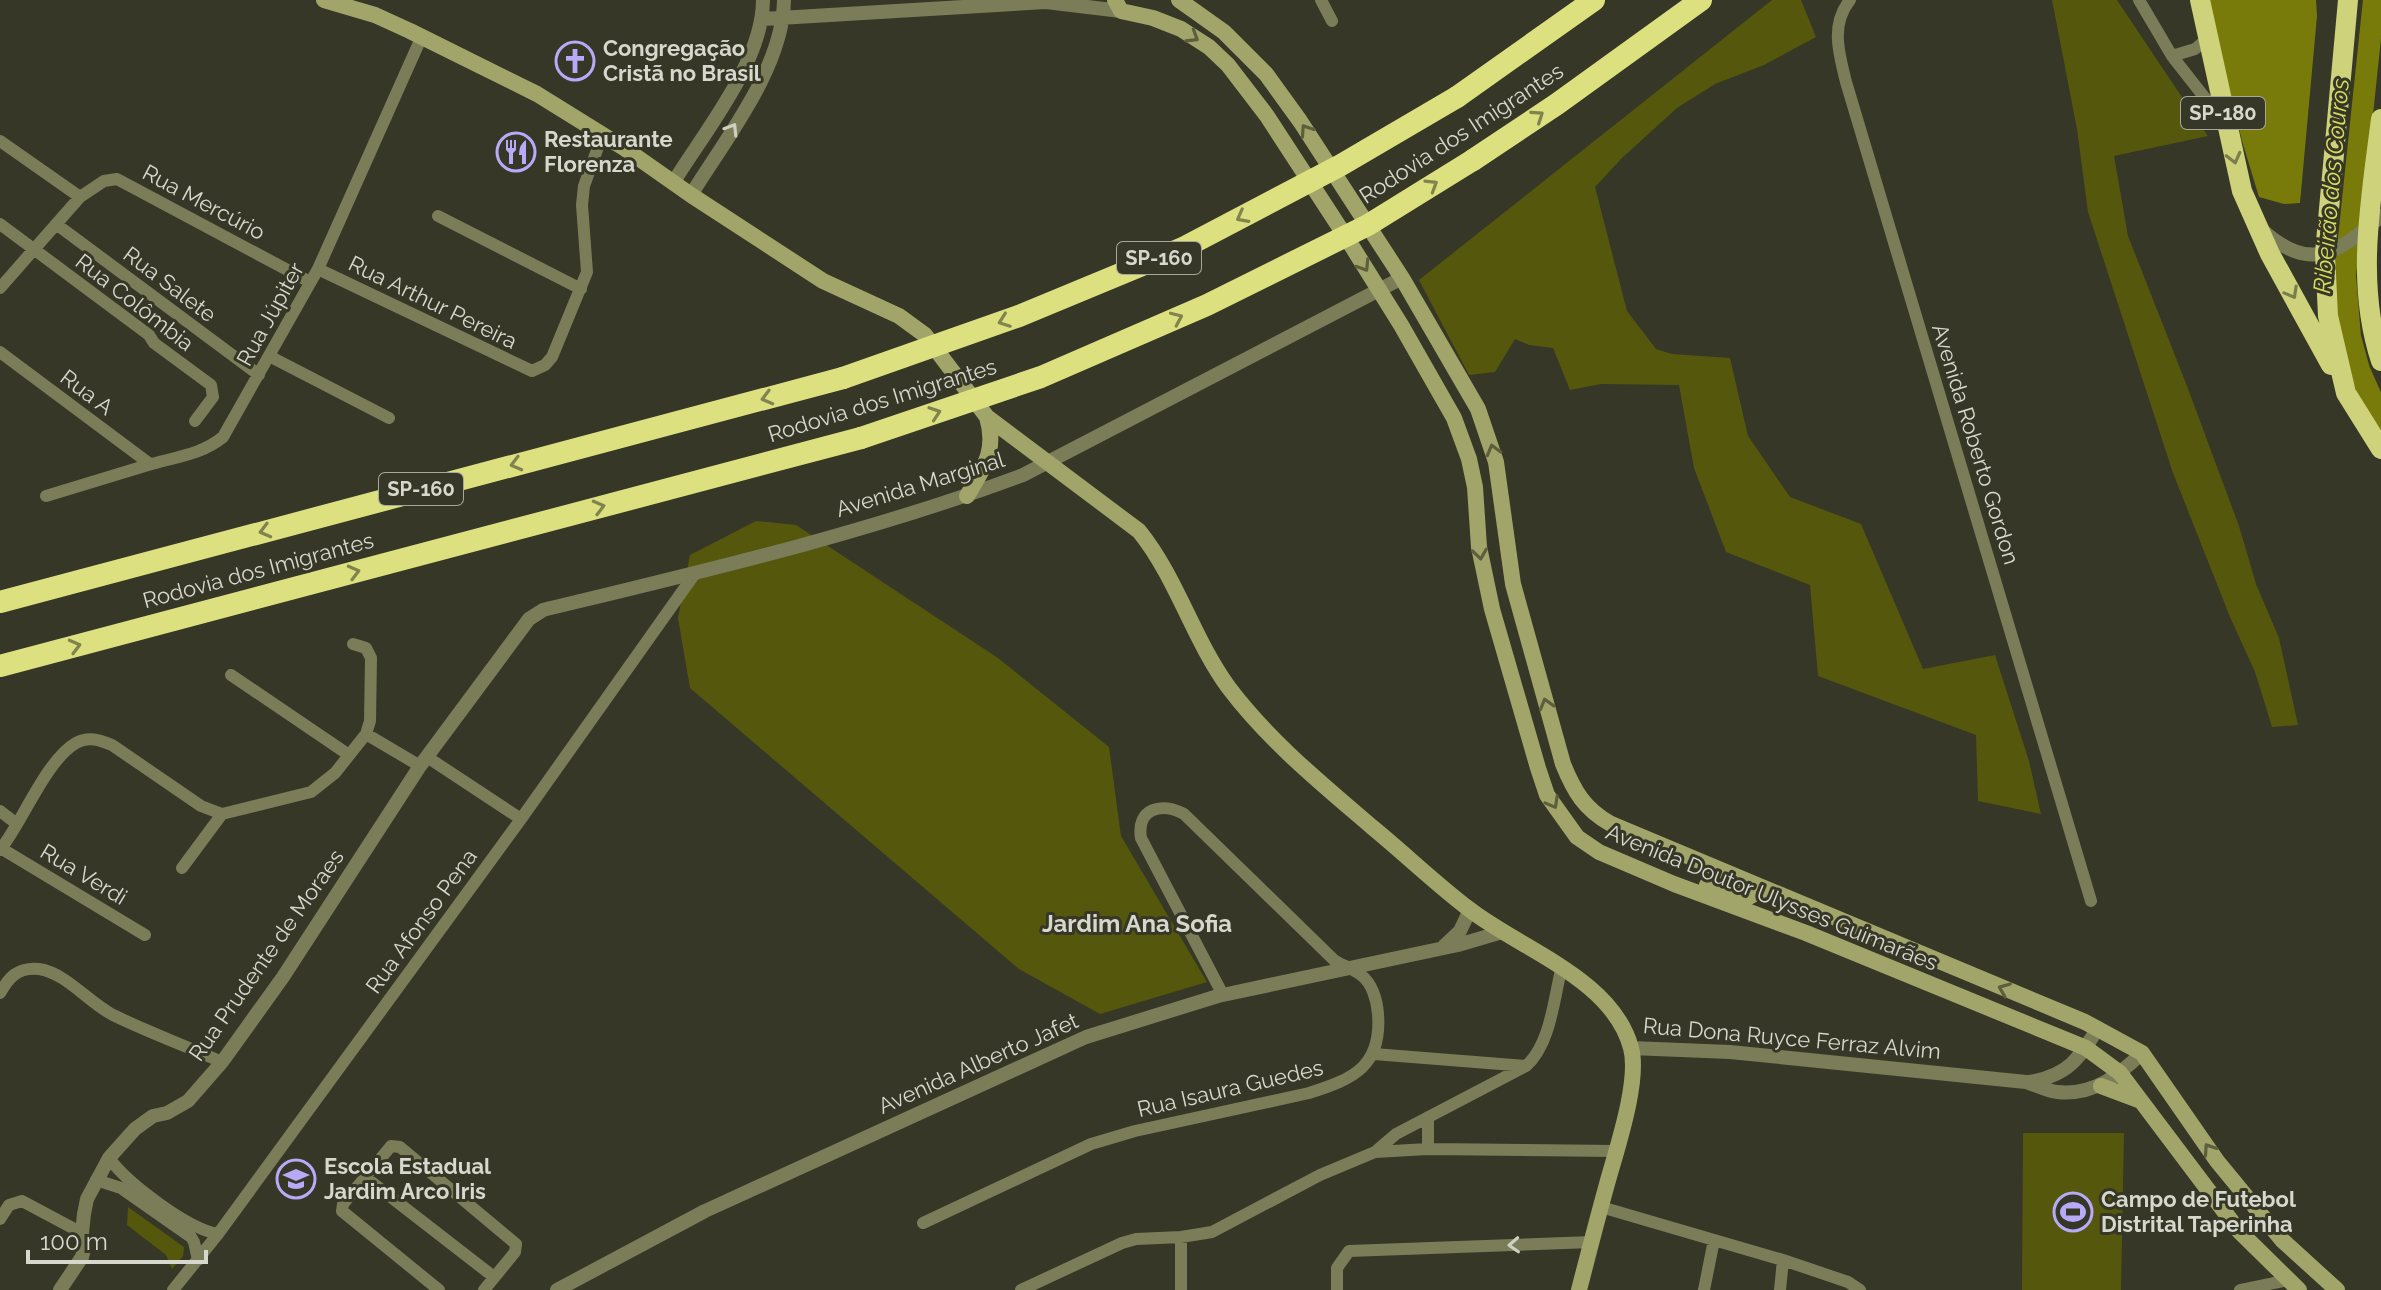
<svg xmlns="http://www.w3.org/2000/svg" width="2381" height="1290" font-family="Raleway,sans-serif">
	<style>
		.green { fill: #55570d }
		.water { fill: #787a09 }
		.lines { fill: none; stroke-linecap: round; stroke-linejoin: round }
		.river { stroke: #787a09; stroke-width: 22 }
		.minor { stroke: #7b7d58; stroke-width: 12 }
		.tertiary { stroke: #7b7d58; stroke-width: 14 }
		.secondary { stroke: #a2a569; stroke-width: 16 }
		.trunk { stroke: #ced27a; stroke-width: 20 }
		.motorway { stroke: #dce07f; stroke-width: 22 }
		.motorway-bridge { stroke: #dce07f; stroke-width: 22 }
		.oneway { stroke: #5c5e3d }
		.oneway2 { stroke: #81834e }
		.oneway3 { stroke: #cecfc1 }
		.oneway4 { stroke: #7a7d4c }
		.labels { text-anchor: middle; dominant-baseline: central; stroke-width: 6; stroke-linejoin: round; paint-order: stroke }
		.shield { fill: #363726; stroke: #a7a89b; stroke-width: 2 }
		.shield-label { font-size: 20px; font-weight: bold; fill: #d7d8cd }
		.poi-label { font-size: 22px; font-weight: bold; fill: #d7d8cd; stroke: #363726; text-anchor: start }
		.street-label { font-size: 22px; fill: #d7d8cd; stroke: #363726 }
		.water-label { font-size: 24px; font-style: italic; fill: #d9dd5d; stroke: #363726 }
		.neighbourhood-label { font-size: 24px; font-weight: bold; fill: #d7d8cd; stroke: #363726 }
	</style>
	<rect width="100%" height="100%" fill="#363726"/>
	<!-- green -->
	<path class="green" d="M1772,0H1801L1816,37L1764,65L1715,84L1677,108L1622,158L1595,187L1627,311L1656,349L1672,354L1730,358L1748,436L1790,497L1861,524L1923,669L1995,655L2029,761L2041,814L1978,801L1976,735L1818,676L1810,585L1726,552L1694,468L1679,385L1601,384L1570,390L1553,348L1529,345L1515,339L1495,372L1469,375L1419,280Z
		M2052,0H2117L2208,136L2114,156L2128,236L2187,386L2239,526L2256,584L2279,638L2298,725L2272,727L2255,672L2230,617L2173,473L2088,212L2077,129Z
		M756,521L796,525L998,658L1109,747L1121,836L1207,982L1100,1014L1019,969L690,688L678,618L690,555Z
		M2023,1133H2124L2121,1290H2022Z
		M128,1207L184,1247L183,1256L172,1269L166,1255L127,1225Z"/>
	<!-- water -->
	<path class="water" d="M2208,0H2316L2317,16L2300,203L2284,204L2259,197L2242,141Z"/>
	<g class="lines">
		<!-- river -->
		<path class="river" d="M2374,0L2345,276L2350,337L2359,370L2381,419"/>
		<!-- minor -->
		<path class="minor" d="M1321,0L1332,21
			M1850,0C1830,25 1839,53 1846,82L2091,901
			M2139,0L2172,56L2223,121
			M2172,56L2195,49L2207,39
			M0,141L80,197L104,181L117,179L310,282
			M438,216L581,289
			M0,224L149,335L154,343L211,385L213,397L195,421
			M56,224L259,375
			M318,269L532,371L545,365L552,357L587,272L582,205L584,186L602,136
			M0,288L80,197
			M0,352L150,464
			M269,356L389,418
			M46,496C80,486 114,475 148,465C175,457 201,455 223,437L318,269L422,36
			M231,675L349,755
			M366,734L420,766
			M427,757L521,819
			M0,811L17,824
			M2,849L145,935
			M0,850C22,823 46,760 76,743C88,736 100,740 112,745L201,806L222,814L311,792L335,773L366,734L370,721L371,658L366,648L353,644
			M182,868L222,814
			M0,993C9,977 18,967 39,969C66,973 88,1002 113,1015C148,1032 186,1046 222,1062
			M1374,1054L1526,1066
			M1428,1117V1149
			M1375,1152L1396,1134L1526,1066C1551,1044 1554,997 1562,966
			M109,1158C127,1183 188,1229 218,1234
			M365,1177L494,1277
			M96,1180L121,1188L191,1237L194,1242L198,1260
			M1601,1207L1783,1260L1848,1282L1860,1290
			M0,1219L9,1205L22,1201L82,1233
			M923,1223L1091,1144L1135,1131L1309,1093C1354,1079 1382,1066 1378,1014C1377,1000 1372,983 1361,975C1353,969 1342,965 1334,960L1184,814C1162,802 1136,808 1141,838L1223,995
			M1181,1237V1290
			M173,1290L218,1234L521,819L696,572
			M439,1290L342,1211L343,1204L391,1146L400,1147L516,1244L515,1252L484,1290
			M1021,1290L1122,1243L1136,1239L1181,1237L1212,1232L1320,1175L1375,1152L1428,1149L1616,1151
			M1337,1290V1268L1349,1251L1592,1242
			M1704,1290L1714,1240
			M1780,1290L1783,1260
			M2240,1290L2288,1280"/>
		<!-- tertiary -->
		<path class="tertiary" d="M763,19L1046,2L1121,11
			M673,183C705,131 763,61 763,0
			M691,195C726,138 783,68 784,0
			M2262,230C2311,273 2336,254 2381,216
			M1444,946L1460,931L1470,910
			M1631,1048L1730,1052L2026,1082C2036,1085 2047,1091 2057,1092C2093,1096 2118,1076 2142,1053
			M2030,1082C2068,1075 2078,1060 2098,1028
			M60,1290L82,1257L84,1249L82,1233L84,1214L87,1199L109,1158L135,1129L153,1116L167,1113L188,1101L222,1062L283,977L420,766L529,619L543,610C704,571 868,533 1023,475L1402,278
			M557,1290L705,1211L1086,1037L1218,996L1458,945L1502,932"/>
		<!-- secondary -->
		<path class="secondary" d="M324,0L375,15L410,31L537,94L624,148L691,195L823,281L899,316L925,335L987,417L1139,531C1177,578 1193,639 1229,688C1270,742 1322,784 1372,827C1405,854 1436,884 1469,909C1520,949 1613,979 1631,1048C1640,1081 1616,1151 1607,1184C1597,1220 1588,1255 1579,1290
			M1115,0L1121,11L1153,18L1181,29L1209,47L1228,65L1267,116L1353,248L1401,325L1454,418L1469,459L1475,487L1479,547L1492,609L1538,768L1547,795L1577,837L1599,852L1674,884L1806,933L2086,1048L2120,1073L2239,1231L2299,1290
			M1179,0L1224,32L1266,74L1300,121L1402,278L1478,409L1496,462L1513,584L1563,764C1574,791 1584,809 1611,824L2085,1022L2142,1053L2217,1161L2282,1240L2337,1290
			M967,496C984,467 997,451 987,417
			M1707,885L1747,898L1764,889
			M2101,1086L2141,1101"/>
		<!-- trunk -->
		<path class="trunk" d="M2200,0L2242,191L2270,254L2331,365
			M2348,0L2325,253L2328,316L2346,393L2381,449
			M2381,119C2371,199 2355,283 2381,361"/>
		<!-- motorway -->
		<path class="motorway" d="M1457,97L1594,0
			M1473,160L1557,104L1701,0
			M0,602L843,378
			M0,666L861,438"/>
		<!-- motorway-bridge -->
		<path class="motorway-bridge" d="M843,378L1019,316L1183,248L1341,165L1457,97
			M861,438L1041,377L1207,305L1368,225L1473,160"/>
	</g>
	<!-- one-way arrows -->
	<defs><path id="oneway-chevron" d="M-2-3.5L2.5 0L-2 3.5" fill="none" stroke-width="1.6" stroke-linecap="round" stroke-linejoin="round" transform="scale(2)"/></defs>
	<g class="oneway">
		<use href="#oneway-chevron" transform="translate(1193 37) rotate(32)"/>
		<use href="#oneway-chevron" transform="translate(1306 130) rotate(-124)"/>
		<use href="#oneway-chevron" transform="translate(1364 266) rotate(58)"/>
		<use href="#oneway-chevron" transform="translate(1493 450) rotate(-105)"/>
		<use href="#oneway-chevron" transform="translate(1480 554) rotate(82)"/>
		<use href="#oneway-chevron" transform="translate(1546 704) rotate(-106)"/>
		<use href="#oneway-chevron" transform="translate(1553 803) rotate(61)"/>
		<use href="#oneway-chevron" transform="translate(2004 989) rotate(-158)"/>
		<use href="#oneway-chevron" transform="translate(2209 1149) rotate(-124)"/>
	</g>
	<g class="oneway2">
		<use href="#oneway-chevron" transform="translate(1538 116) rotate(-34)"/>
		<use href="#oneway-chevron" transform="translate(1432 185) rotate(-32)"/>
		<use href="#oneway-chevron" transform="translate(1242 217) rotate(152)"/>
		<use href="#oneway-chevron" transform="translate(1177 318) rotate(-24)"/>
		<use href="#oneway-chevron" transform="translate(1004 321) rotate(160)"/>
		<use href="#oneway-chevron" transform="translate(767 398) rotate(165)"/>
		<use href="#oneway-chevron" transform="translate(935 413) rotate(-19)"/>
		<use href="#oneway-chevron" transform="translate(516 464) rotate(165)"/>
		<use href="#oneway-chevron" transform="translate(599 507) rotate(-15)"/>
		<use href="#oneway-chevron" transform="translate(265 531) rotate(165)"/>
		<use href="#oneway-chevron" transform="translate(354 572) rotate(-15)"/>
		<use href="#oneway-chevron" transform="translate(75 646) rotate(-15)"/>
	</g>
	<g class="oneway3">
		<use href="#oneway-chevron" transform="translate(732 129) rotate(-58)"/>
		<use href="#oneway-chevron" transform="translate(1514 1245) rotate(177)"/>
	</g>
	<g class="oneway4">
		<use href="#oneway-chevron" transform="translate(2234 158) rotate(76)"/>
		<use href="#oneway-chevron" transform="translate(2292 293) rotate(61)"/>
	</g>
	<!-- icons -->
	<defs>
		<symbol id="church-ring" viewBox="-11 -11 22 22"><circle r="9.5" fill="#363726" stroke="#b7abf8" stroke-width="1.5"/><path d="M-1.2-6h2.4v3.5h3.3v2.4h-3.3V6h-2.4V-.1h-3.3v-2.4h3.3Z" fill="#b7abf8"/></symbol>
		<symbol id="restaurant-ring" viewBox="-11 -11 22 22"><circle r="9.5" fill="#363726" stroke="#b7abf8" stroke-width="1.5"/><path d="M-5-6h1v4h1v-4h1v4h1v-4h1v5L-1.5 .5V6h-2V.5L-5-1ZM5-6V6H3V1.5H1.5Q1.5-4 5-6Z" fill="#b7abf8"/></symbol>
		<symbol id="school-ring" viewBox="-11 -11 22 22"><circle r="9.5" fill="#363726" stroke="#b7abf8" stroke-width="1.5"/><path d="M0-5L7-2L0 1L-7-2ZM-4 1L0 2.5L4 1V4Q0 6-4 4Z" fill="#b7abf8"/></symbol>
		<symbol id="stadium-ring" viewBox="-11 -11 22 22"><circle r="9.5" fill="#363726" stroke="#b7abf8" stroke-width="1.5"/><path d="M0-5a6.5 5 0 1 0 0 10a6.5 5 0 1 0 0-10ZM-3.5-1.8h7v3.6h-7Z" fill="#b7abf8"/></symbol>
	</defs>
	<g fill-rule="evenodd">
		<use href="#church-ring" x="553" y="39" width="44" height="44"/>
		<use href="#restaurant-ring" x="494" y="130" width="44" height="44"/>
		<use href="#school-ring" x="274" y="1157" width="44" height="44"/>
		<use href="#stadium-ring" x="2051" y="1190" width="44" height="44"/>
	</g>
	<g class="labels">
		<!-- shield labels -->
		<g class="shield">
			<rect x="2181" y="97" width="84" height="32" rx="6"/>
			<rect x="1117" y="242" width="84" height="32" rx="6"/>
			<rect x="379" y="473" width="84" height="32" rx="6"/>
		</g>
		<g class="shield-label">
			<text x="2223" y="113">SP-180</text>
			<text x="1159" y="258">SP-160</text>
			<text x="421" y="489">SP-160</text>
		</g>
		<!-- poi labels -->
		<g class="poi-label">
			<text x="603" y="48">Congregação<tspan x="603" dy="25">Cristã no Brasil</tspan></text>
			<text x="544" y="139">Restaurante<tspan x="544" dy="25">Florenza</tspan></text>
			<text x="324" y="1166">Escola Estadual<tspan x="324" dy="25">Jardim Arco Iris</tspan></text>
			<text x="2101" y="1199">Campo de Futebol<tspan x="2101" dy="25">Distrital Taperinha</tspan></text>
		</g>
		<!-- street labels -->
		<g class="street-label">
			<text transform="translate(1461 133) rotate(-33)">Rodovia dos Imigrantes</text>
			<text transform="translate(204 202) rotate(28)">Rua Mercúrio</text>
			<text transform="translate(170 284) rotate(37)">Rua Salete</text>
			<text transform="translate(135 302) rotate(38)">Rua Colômbia</text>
			<text transform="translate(433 302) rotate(26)">Rua Arthur Pereira</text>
			<text transform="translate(270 314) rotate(-61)">Rua Júpiter</text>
			<text transform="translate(87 392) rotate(37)">Rua A</text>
			<text transform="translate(882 400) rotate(-17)">Rodovia dos Imigrantes</text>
			<text transform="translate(1976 444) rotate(73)">Avenida Roberto Gordon</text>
			<text transform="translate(920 484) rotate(-17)">Avenida Marginal</text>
			<text transform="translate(258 570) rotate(-15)">Rodovia dos Imigrantes</text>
			<text transform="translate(84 874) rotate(31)">Rua Verdi</text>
			<text transform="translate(1772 897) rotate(22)">Avenida Doutor Ulysses Guimarães</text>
			<text transform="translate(421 921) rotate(-54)">Rua Afonso Pena</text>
			<text transform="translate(266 955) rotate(-55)">Rua Prudente de Moraes</text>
			<text transform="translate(1792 1038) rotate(5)">Rua Dona Ruyce Ferraz Alvim</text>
			<text transform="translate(978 1063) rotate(-24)">Avenida Alberto Jafet</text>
			<text transform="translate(1230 1088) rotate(-13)">Rua Isaura Guedes</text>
		</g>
		<!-- water labels -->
		<g class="water-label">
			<text transform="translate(2331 186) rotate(-85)">Ribeirão dos Couros</text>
		</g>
		<!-- neighbourhood labels -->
		<g class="neighbourhood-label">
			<text x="1137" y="923">Jardim Ana Sofia</text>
		</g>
	</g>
	<!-- scale -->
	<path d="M28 1250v12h178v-12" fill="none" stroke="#d7d8cd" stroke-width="4"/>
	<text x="40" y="1250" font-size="24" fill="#d7d8cd" stroke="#363726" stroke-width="6" paint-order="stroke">100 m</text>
</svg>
